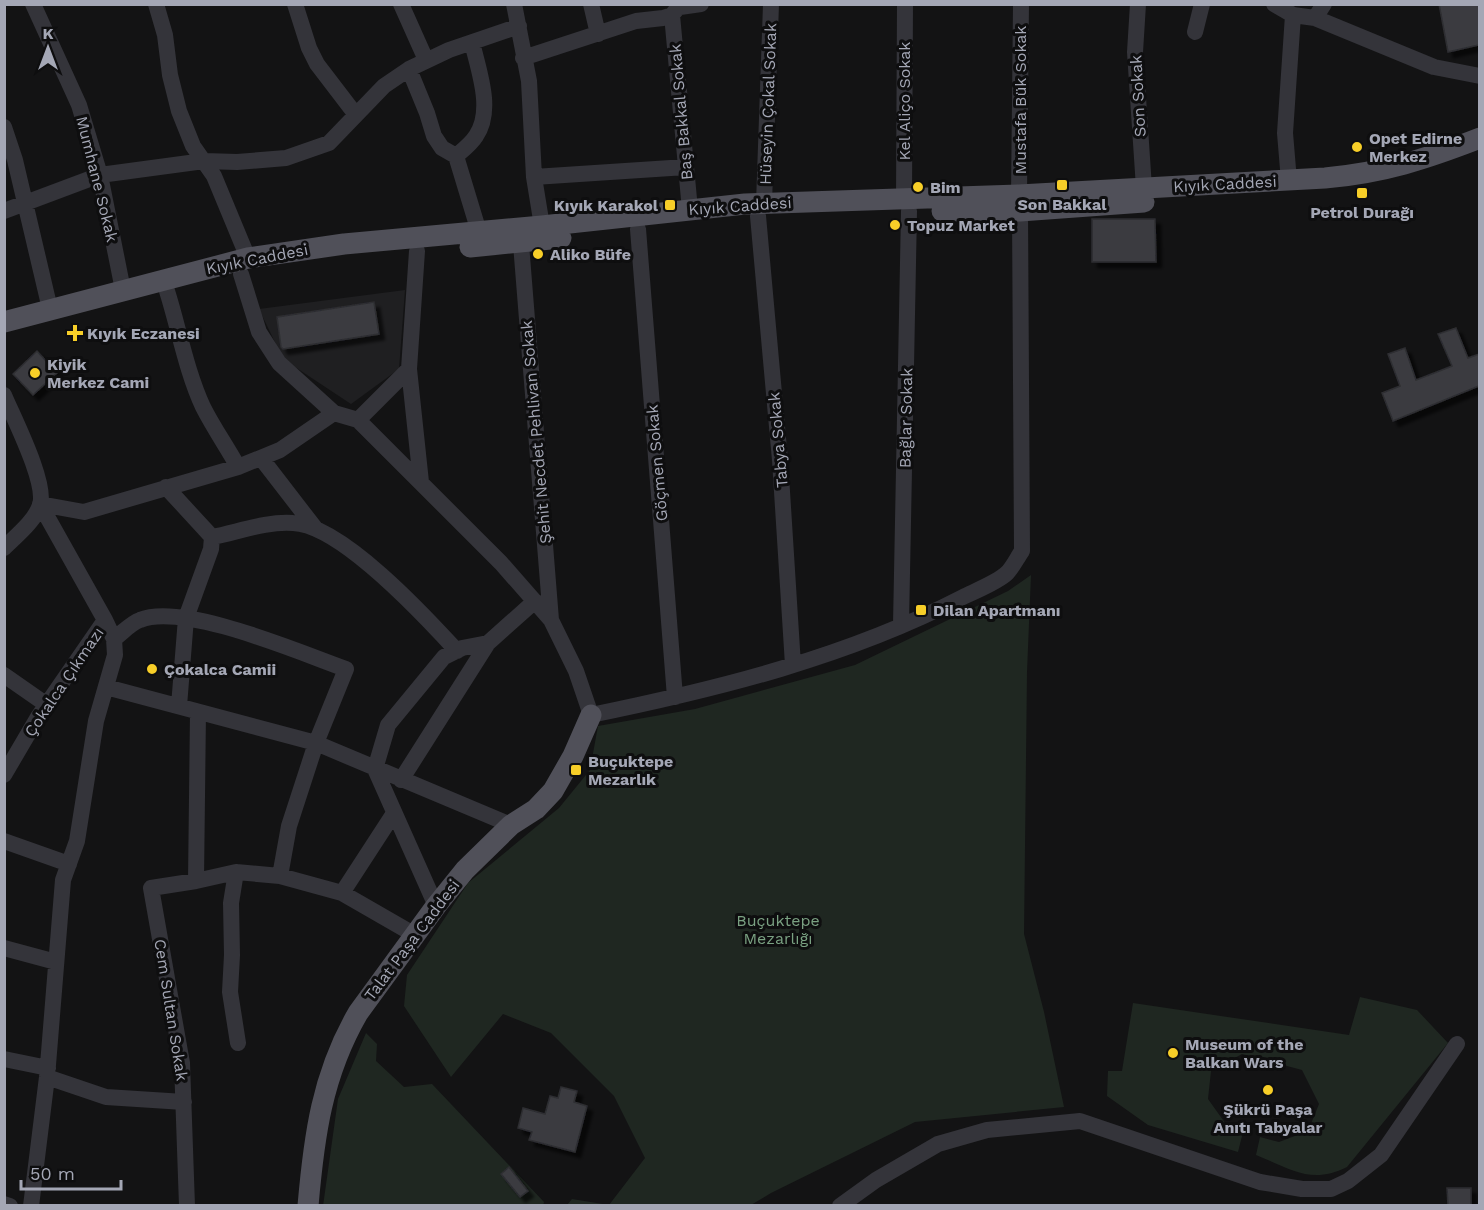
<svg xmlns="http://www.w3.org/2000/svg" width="1484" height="1210" font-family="'Work Sans',sans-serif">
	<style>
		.built { fill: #1f1f21 }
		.green { fill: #1f2721 }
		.building { fill: #3a3b3f; stroke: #2d2d31; stroke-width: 1.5; filter: url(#shadow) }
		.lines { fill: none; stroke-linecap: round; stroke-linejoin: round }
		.minor { stroke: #34343a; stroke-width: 16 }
		.major { stroke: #505059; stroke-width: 21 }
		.poi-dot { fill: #f7ce28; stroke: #0e0e0f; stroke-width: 2 }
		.labels { text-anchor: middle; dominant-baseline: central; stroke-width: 6; stroke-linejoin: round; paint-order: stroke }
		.street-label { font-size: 16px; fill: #a4a7b5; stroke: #0e0e0f }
		.poi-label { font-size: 16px; font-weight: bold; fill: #a4a7b5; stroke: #0e0e0f; text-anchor: start }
		.park-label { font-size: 16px; fill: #7aa182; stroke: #0e0e0f }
	</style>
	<defs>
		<filter id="shadow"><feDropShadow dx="5.5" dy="5.5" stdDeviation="1.5" flood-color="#0009"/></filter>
	</defs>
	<rect width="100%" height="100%" fill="#131314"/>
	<!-- built -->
	<path class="built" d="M405,290L399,369L351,404L283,359L259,309Z"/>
	<!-- green -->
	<path class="green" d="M1031,575L1027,672L1024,934L1044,1012L1064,1107L915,1122L771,1193L751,1205H567L572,1199L609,1205L645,1158L614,1096L551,1033L503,1014L451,1077L404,1006L407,975L468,883L559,808L590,770L598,726L695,709L855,665L1008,591Z
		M1360,997L1417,1010L1448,1043L1347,1167C1311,1185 1291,1169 1256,1155L1260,1137L1279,1142L1308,1131L1319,1104L1302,1070L1242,1054L1211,1071L1208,1099L1228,1127L1243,1132L1238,1152L1148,1125L1107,1096L1108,1071H1122L1133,1003L1349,1035Z
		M366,1033L377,1044L376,1061L404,1087L432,1084L544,1202L543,1206H323L338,1099Z"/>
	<!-- building -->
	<path class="building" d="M1439,4H1479V45L1448,52Z
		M1092,219H1155L1156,262H1092Z
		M374,302L379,334L283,349L281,347L277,317Z
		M1456,328L1468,358L1479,354V386L1393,421L1382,393L1400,386L1388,354L1405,348L1416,380L1452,366L1438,334Z
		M37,351L57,373L33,395L13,374Z
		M561,1087L577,1091L574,1102L587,1106L575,1152L529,1140L532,1132L518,1128L523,1108L545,1114L550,1096L558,1098Z
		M509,1167L528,1191L520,1197L501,1174Z
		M1447,1188H1471V1206H1448Z"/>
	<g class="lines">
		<!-- minor -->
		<path class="minor" d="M33,4L79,105L100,175L123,290
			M156,4L165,35L170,75L179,111L193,146L214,176L248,258
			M295,4L309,48L317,64L356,115
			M401,4L426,60
			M514,4L529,81L534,177L542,226
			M591,4L598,34
			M1138,4L1135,52L1144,188
			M1274,4L1293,15L1315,18L1434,67L1480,76
			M680,7L701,4
			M672,15L690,210
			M1315,18L1324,4
			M1195,32L1202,4
			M472,42C478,69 494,110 476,136C471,144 463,150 456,156L479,232
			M523,58L636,21L663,18L672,15L681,4
			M409,69L427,113L434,136L442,148L456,156
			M4,127L15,160L50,309
			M534,177L686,167
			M1289,181L1285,133L1293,15
			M1019,195L1021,4
			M904,198L905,4
			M764,203L771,4
			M4,211L100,175L204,161L237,162L286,158L329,143L384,86L409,69L449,50L519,26
			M758,216L780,460L793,665
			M638,229L675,697
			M521,244L551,620
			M417,251L409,369L421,482
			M241,274L259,332L279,363L334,413L358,420L501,563L551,620L576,671L591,715C718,689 847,657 963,597C975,591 998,582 1007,573C1013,567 1017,558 1022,551L1020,211
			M167,291C179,329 186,370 203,407C213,427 227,447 238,467
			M4,395C14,419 47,483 40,505C35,521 16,536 4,548
			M358,420L409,369
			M261,458L315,528
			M166,487L212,537L211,549L186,618L179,706
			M212,537C238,532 267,521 293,523C341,525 425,616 457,651
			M901,625L909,211
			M114,639C122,633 131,623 140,620C183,602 301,653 346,669L316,743L289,826L280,876
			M4,675L47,705
			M106,687L316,743L511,825
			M4,775L38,717L105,620
			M401,780L488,643
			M4,841L69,864
			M236,872L231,903L232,955L230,992L238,1043
			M196,881L198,712
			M342,893L394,813
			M436,906L375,769L388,725L444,657L462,648L488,643L535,601
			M4,948L56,962
			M4,1059L48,1068
			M47,1077L106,1097L184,1102
			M4,1204L10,1206
			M31,1206L47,1077L63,880L77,841L96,721L115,655L114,639L105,620L40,504L84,512L238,467L280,450L334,413
			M187,1206L182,1063L151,888L196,881L236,872L280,876L342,893L415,935
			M840,1206L876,1180L938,1144L987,1130L1080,1121L1260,1182L1302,1189H1331L1348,1181L1381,1155L1457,1044"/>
		<!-- major -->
		<path class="major" d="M942,211H1020L1144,202
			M470,247L561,238
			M4,322L248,258L344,244L542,226L745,204L1019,195L1325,178C1383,173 1426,159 1480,138
			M308,1206C314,1136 322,1075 358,1013L436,906L465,870L511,825L536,809L553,791L573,756L591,715"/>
	</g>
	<!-- markers -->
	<g class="poi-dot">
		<circle cx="1357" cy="147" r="6"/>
		<rect x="1056" y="179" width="12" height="12" rx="3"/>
		<circle cx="918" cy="187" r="6"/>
		<rect x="1356" y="187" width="12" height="12" rx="3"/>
		<rect x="664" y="199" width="12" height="12" rx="3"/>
		<circle cx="895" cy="225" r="6"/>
		<circle cx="538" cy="254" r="6"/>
		<path d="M72 324h6v6h6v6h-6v6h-6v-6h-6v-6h6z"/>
		<circle cx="35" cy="373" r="6"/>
		<rect x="915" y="604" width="12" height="12" rx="3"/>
		<circle cx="152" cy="669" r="6"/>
		<rect x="570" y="764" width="12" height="12" rx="3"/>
		<circle cx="1173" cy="1053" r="6"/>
		<circle cx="1268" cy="1090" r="6"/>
	</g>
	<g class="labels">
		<!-- street labels -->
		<g class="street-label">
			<text transform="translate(1138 96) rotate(-93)">Son Sokak</text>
			<text transform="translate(1020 100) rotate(-90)">Mustafa Bük Sokak</text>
			<text transform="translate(904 101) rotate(-90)">Kel Aliço Sokak</text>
			<text transform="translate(768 104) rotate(-88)">Hüseyin Çokal Sokak</text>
			<text transform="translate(681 112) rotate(-95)">Baş Bakkal Sokak</text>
			<text transform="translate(97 179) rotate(76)">Mumhane Sokak</text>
			<text transform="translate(1225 184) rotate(-3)">Kıyık Caddesi</text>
			<text transform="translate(740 206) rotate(-4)">Kıyık Caddesi</text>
			<text transform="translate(257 259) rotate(-11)">Kıyık Caddesi</text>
			<text transform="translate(906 418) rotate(-89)">Bağlar Sokak</text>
			<text transform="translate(536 432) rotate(-95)">Şehit Necdet Pehlivan Sokak</text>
			<text transform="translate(778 440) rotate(-95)">Tabya Sokak</text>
			<text transform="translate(657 463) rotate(-95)">Göçmen Sokak</text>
			<text transform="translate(64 682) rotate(-56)">Çokalca Çıkmazı</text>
			<text transform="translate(412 940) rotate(-53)">Talat Paşa Caddesi</text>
			<text transform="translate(171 1010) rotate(81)">Cem Sultan Sokak</text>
		</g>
		<!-- poi labels -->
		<g class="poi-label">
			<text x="1369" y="138">Opet Edirne<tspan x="1369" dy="18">Merkez</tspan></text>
			<text x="930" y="187">Bim</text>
			<text x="1062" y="204" text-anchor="middle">Son Bakkal</text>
			<text x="658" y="205" text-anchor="end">Kıyık Karakol</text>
			<text x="1362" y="212" text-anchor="middle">Petrol Durağı</text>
			<text x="907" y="225">Topuz Market</text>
			<text x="550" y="254">Aliko Büfe</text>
			<text x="87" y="333">Kıyık Eczanesi</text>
			<text x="47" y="364">Kiyik<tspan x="47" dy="18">Merkez Cami</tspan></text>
			<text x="933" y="610">Dilan Apartmanı</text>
			<text x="164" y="669">Çokalca Camii</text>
			<text x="588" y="761">Buçuktepe<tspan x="588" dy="18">Mezarlık</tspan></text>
			<text x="1185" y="1044">Museum of the<tspan x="1185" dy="18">Balkan Wars</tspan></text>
			<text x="1268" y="1109" text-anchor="middle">Şükrü Paşa<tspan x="1268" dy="18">Anıtı Tabyalar</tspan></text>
		</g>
		<!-- park labels -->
		<g class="park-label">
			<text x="778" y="920">Buçuktepe<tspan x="778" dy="18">Mezarlığı</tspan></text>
		</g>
	</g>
	<!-- border -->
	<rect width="1484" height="1210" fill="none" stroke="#a4a7b5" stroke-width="12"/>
	<!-- north arrow -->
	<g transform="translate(48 48)" stroke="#0e0e0f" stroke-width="4.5" paint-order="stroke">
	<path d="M0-4.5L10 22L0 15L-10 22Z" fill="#a4a7b5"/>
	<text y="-9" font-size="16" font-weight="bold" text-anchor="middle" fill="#a4a7b5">K</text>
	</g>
	<!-- scale -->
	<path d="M21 1180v9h100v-9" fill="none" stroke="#a4a7b5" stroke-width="3"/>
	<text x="30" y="1180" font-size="18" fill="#a4a7b5" stroke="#0e0e0f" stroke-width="4.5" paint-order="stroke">50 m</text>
</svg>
